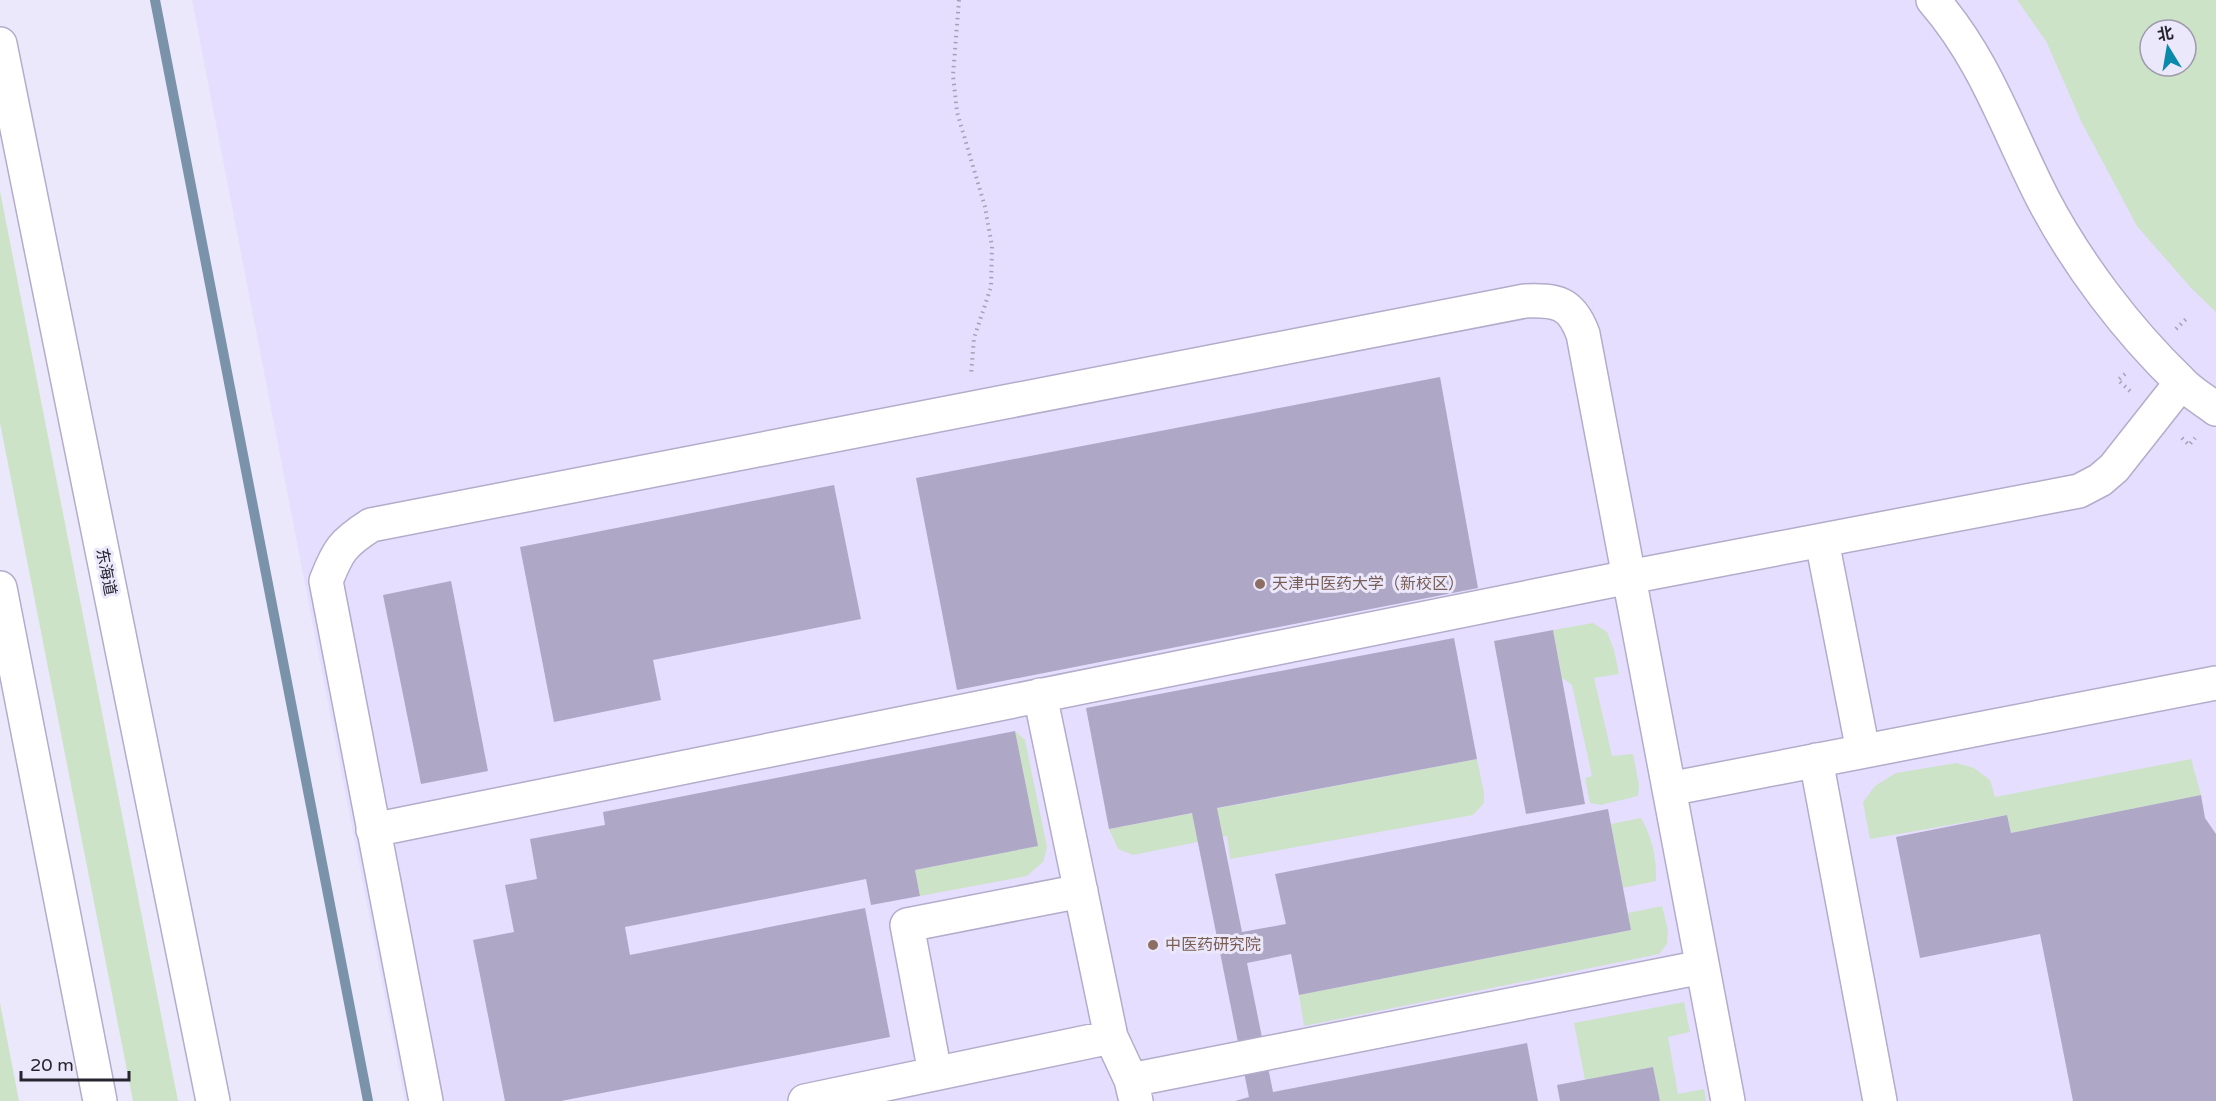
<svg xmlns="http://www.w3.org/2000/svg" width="2216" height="1101" font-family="'Varela Round','Noto Sans SC',sans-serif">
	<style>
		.built { fill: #e5defe; fill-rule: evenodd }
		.green { fill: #cce3c8; fill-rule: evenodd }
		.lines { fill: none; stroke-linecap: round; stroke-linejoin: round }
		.stream { stroke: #7a93aa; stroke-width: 10 }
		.building { fill: #aea7c6 }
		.minor-casing { stroke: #b3acca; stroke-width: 36 }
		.major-casing { stroke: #b3acca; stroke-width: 36 }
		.path { stroke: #a6a2b3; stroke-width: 4; stroke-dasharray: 1.5 4.5; stroke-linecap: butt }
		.minor { stroke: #fff; stroke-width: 33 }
		.major { stroke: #fff; stroke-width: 33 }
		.education-dot { fill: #8d6e63; stroke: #ece8fb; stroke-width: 2 }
		.labels { text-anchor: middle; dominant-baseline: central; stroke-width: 6; stroke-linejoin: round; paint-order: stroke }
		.street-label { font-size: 16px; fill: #272430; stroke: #ece8fb }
		.education-label { font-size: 16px; fill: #785e54; stroke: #ece8fb; text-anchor: start }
	</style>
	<rect width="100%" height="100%" fill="#ece8fb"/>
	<!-- built -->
	<path class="built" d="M192,0H2216V1101H405ZM2150,30H2186V66H2150Z"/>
	<!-- green -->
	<path class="green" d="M2017,0H2216V312L2191,288L2137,226L2082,123L2046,41ZM2150,30H2186V66H2150Z
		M0,191L178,1101H133L0,423Z
		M1593,623L1607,632L1614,650L1619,674L1594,678L1612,756L1633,754L1639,785L1638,796L1601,805L1590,803L1585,778L1592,776L1572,685L1562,678L1553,630Z
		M1015,731L1025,740L1047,847L1043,862L1027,876L920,896L915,870L1037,846Z
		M1477,759L1484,793V803L1473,815L1230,859L1227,836L1133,855L1118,849L1109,829Z
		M2191,759L2201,795L2011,833L2007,815L1870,839L1863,802L1875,786L1896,773L1956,763L1974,768L1990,780L1995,797Z
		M1641,818C1652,836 1657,860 1656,881L1623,888L1611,824Z
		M1662,906L1668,930L1667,944L1659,954L1304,1026L1299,995L1631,930L1628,913Z
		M1684,1002L1690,1032L1668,1037L1678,1094L1704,1089L1706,1101H1660L1653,1067L1585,1080L1574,1023Z
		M0,1003L19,1101H0Z"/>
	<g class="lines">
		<!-- stream -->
		<path class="stream" d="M155,0L368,1101"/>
	</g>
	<!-- building -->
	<path class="building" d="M1440,377L1478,588L957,690L916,478Z
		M834,485L861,619L653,660L661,700L554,722L520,547Z
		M451,581L488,771L421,784L383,595Z
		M1553,630L1585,804L1526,814L1494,641Z
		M1454,638L1477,759L1217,808L1242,932L1286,924L1275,874L1608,809L1631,930L1299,995L1291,954L1247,963L1273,1092L1527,1043L1538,1101H1235L1249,1097L1192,813L1109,829L1086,708Z
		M1015,731L1038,846L915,870L920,896L871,905L866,879L625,927L630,955L865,908L890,1037L561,1101H505L473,940L514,932L505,885L537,879L530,839L605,825L603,812Z
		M2201,795L2205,818L2216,834V1101H2073L2040,934L1920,958L1896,837L2007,815L2011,833Z
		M1653,1067L1660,1101H1560L1557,1085Z"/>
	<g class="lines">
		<defs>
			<path id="minor" d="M1933,0C1986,61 2007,129 2043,199C2077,264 2127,330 2180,381C2190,392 2204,400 2216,409
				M1822,541L1863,751
				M1040,695L1111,1037L1131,1080
				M1816,760L1880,1101
				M1669,789L2216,683
				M373,830L1629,577L2079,491L2100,480L2114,468L2181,383
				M935,1073L907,925L1081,891
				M426,1101L326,581C338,550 343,543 371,525L1525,301C1557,300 1571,302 1583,334L1728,1101
				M805,1101L1111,1037
				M1136,1101L1131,1080L1702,967"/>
			<path id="major" d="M0,44L213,1101
				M0,588L100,1101"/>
		</defs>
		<!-- minor casing -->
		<use href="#minor" class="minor-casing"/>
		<!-- major casing -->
		<use href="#major" class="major-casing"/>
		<!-- path -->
		<path class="path" d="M959,0L953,75L957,112L985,207L992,246L991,287L974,338L971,375
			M2176,329L2186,319
			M2125,374L2118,380L2130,391
			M2182,438L2189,445L2195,438"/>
		<!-- minor -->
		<use href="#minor" class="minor"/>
		<!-- major -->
		<use href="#major" class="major"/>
	</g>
	<!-- markers -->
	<g class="education-dot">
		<circle cx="1260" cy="584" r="6"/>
		<circle cx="1153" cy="945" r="6"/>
	</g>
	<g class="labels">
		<!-- street labels -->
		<g class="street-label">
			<text transform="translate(106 572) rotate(79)">东海道</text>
		</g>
		<!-- education labels -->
		<g class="education-label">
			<text x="1272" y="584">天津中医药大学（新校区）</text>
			<text x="1165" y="945">中医药研究院</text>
		</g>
	</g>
	<!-- north arrow -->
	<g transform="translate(2168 48) rotate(349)"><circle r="28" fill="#ece8fb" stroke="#9d9aaa" stroke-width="1.5"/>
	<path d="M0-4.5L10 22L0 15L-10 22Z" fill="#0a8aab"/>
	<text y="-9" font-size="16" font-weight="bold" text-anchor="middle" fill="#272430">北</text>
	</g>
	<!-- scale -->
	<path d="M21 1071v9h108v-9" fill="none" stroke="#272430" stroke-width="3"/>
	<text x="30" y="1071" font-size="18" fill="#272430" stroke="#ece8fb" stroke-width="4.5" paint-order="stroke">20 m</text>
</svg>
